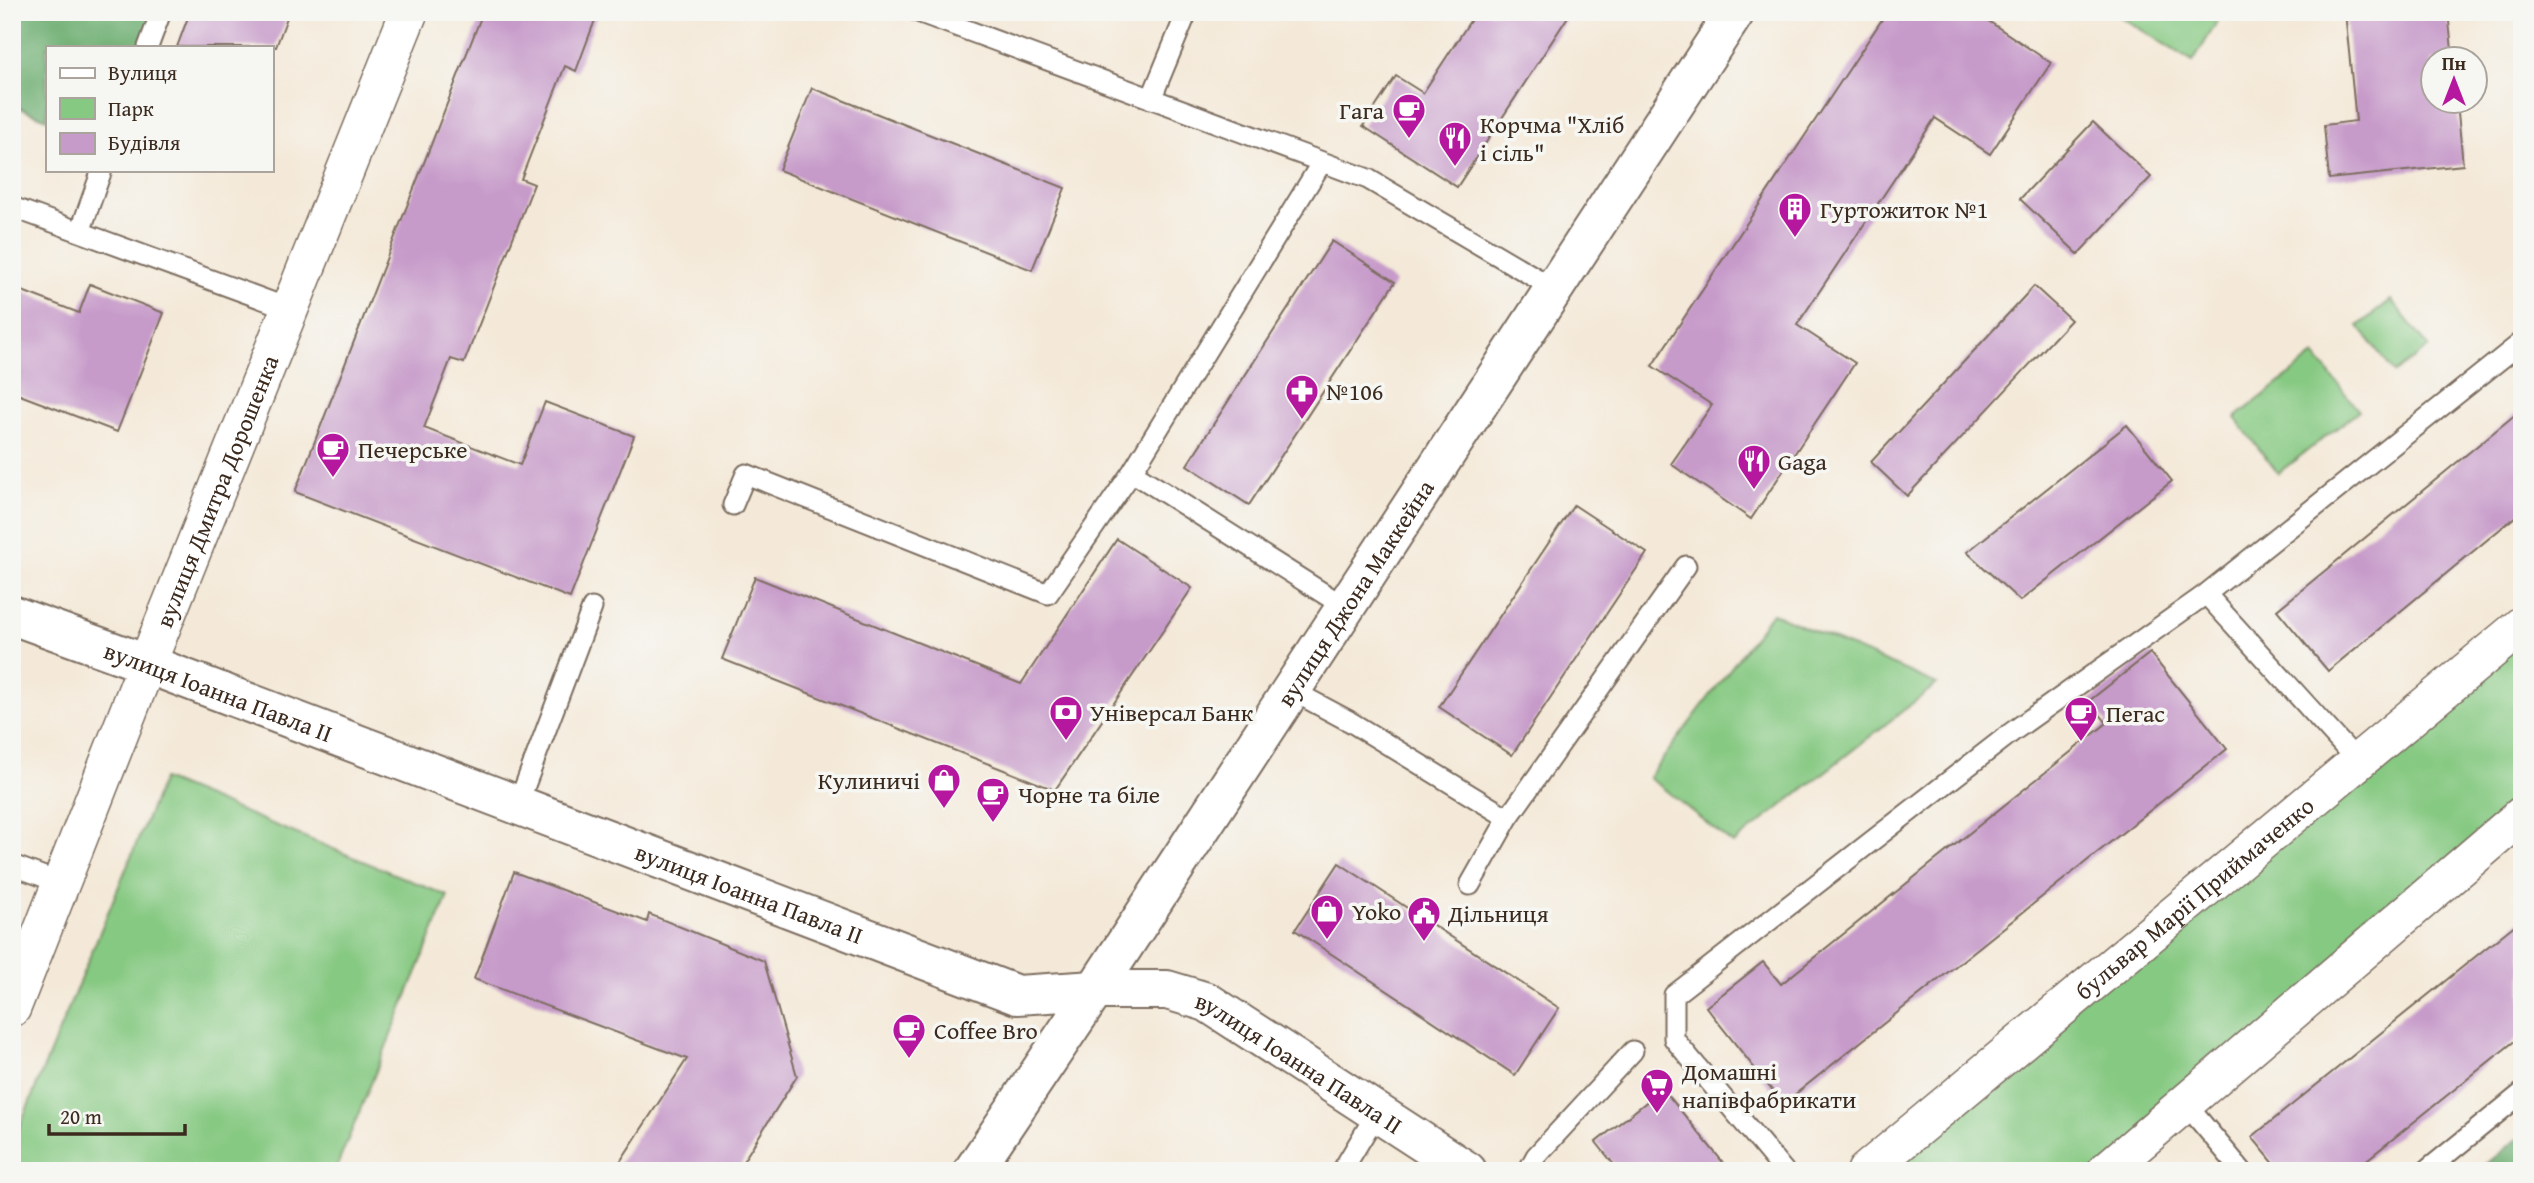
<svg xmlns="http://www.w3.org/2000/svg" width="2534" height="1183" font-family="'Gentium Book Plus',serif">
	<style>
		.green { fill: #86c982; stroke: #607a50; stroke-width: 2 }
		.forest { fill: #6cad70; stroke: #546c47; stroke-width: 2 }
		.building { fill: #c69ac9 }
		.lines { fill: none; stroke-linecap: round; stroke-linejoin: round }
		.service-casing { stroke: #7c6d5f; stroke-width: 23 }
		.minor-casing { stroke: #7c6d5f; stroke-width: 40 }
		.tertiary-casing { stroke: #7c6d5f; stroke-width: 42 }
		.service { stroke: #fff; stroke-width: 19 }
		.minor { stroke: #fff; stroke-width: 37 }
		.tertiary { stroke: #fff; stroke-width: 38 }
		.labels { text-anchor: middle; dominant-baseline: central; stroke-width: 7; stroke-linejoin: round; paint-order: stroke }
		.poi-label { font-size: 24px; fill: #3b2a1e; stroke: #f6f6f2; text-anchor: start }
		.street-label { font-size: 24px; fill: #3b2a1e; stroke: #f6f6f2 }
	</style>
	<rect width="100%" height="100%" fill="#f6f6f2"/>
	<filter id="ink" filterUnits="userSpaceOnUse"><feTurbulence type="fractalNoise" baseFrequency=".0143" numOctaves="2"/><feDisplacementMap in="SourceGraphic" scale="14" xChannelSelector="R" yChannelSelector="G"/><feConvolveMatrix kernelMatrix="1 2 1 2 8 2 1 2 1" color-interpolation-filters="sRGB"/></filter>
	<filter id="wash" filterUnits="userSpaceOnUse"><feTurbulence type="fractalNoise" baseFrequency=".00686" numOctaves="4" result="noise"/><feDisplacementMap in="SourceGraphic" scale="28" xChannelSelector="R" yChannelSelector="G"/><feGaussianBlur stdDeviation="1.57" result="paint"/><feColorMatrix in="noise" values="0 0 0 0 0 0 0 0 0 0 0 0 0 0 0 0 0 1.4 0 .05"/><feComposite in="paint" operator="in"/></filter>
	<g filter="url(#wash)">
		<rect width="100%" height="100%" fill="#f4e9d8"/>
		<!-- green -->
		<path class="green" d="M2113,12H2223L2193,62Z
			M2391,300L2429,347L2395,373L2358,326Z
			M2315,355L2359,411L2278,473L2235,418Z
			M1772,613L1937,684L1733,844L1649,777Z
			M2522,625V815L2106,1171H1866Z
			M163,779L448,896L335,1171H12V1145Z"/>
		<!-- forest -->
		<path class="forest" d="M12,12H161L148,47H47V119L12,105Z
			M2522,1135V1171H2478Z"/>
		<g id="blocks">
			<!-- building -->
			<path class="building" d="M190,12H289L276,47H177Z
				M483,12H598L576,71L565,66L521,179L534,184L464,363L451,359L424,428L520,465L545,402L634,436L570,598L295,492Z
				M1476,12H1571L1457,187L1363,126L1396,76L1423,93Z
				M1887,12H1975L2051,63L1990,154L1935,118L1797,325L1855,363L1751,519L1671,464L1712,405L1652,366Z
				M2345,12H2448L2453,60H2432V102H2457L2463,165L2329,179L2324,125L2356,121Z
				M812,88L1065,188L1032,270L779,170Z
				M2093,122L2151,177L2078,254L2020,199Z
				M1332,241L1395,282L1249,505L1187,465Z
				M90,284L164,313L117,432L12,392V287L79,313Z
				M2034,286L2071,320L1907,496L1871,462Z
				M2522,409V511L2328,671L2277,610Z
				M2127,425L2172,481L2020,601L1967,552Z
				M1574,505L1647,553L1512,755L1439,707Z
				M1117,539L1192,588L1055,790L722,659L755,577L1021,684Z
				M2150,653L2227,749L1783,1104L1706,1007L1763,962L1781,984L2107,723L2089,701Z
				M1339,863L1559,1008L1515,1075L1295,930Z
				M514,872L647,922L649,914L764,961L797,1076L737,1171H614L687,1059L474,979Z
				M2522,919V1035L2353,1171H2280L2252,1137Z
				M1663,1089L1730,1171H1619L1596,1142Z"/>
		</g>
	</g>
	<g filter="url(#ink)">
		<use href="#blocks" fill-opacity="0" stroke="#7c6d5f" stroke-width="2"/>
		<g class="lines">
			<defs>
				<path id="service" d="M918,12L1368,179L1553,288
					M148,47L161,12
					M1151,99L1187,12
					M12,207L290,309
					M80,232L102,170
					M1132,472L1322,162
					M733,505L746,474L1048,594L1132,472L1345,607
					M2206,594L2359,763
					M1291,690L1349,721L1508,818L1470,885
					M518,804L592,608
					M1508,818L1686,566
					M12,865L63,884
					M2185,1103L2242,1171
					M1342,1171L1378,1111
					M1528,1171L1536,1156L1633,1051
					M1784,1171L1674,1039V995L2012,732L2206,594L2522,342
					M2426,1171L2522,1093"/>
				<g id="minor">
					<path id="s1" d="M12,1008L147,664L409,12"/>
					<path id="s2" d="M1866,1171L2522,625"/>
					<path d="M2106,1171L2522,815"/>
				</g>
				<g id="tertiary">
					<path id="s3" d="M12,615L147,664L1017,995L1095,990H1167L1207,1002L1467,1171"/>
					<path id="s4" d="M973,1171L1095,990L1735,12"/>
				</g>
			</defs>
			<!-- service casing -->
			<use href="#service" class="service-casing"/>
			<!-- minor casing -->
			<use href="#minor" class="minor-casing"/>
			<!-- tertiary casing -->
			<use href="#tertiary" class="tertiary-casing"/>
			<!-- service -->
			<use href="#service" class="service"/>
			<!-- minor -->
			<use href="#minor" class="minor"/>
			<!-- tertiary -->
			<use href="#tertiary" class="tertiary"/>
		</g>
	</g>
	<!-- icons -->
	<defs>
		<symbol id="cafe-pin" viewBox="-11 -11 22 30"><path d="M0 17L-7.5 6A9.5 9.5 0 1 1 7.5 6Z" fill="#b5179e" stroke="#f6f6f2"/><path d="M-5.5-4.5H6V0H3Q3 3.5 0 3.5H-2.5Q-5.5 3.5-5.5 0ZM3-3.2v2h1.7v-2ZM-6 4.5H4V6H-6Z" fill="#fff"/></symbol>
		<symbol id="restaurant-pin" viewBox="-11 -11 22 30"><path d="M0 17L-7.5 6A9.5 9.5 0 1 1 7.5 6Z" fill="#b5179e" stroke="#f6f6f2"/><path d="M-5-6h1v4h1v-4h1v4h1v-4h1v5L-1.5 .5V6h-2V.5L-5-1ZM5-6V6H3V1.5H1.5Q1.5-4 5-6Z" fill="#fff"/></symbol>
		<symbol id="building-pin" viewBox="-11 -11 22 30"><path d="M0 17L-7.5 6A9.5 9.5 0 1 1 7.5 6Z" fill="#b5179e" stroke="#f6f6f2"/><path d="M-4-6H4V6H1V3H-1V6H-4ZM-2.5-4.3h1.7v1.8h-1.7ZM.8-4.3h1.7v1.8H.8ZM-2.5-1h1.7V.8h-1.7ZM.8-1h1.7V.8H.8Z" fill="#fff"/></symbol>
		<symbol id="pharmacy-pin" viewBox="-11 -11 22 30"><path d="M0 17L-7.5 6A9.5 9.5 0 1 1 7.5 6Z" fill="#b5179e" stroke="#f6f6f2"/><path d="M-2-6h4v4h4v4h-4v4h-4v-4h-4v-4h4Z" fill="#fff"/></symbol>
		<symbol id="bank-pin" viewBox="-11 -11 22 30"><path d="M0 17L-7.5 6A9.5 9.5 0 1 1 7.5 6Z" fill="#b5179e" stroke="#f6f6f2"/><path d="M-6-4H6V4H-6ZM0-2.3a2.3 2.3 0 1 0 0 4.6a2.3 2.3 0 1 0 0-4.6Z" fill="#fff"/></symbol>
		<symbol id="shop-pin" viewBox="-11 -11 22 30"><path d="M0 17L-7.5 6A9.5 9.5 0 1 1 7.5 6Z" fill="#b5179e" stroke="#f6f6f2"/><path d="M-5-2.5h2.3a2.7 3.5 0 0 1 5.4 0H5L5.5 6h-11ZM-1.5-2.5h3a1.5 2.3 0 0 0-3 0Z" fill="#fff"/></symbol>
		<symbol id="civic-pin" viewBox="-11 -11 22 30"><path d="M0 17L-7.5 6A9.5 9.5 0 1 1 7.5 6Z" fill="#b5179e" stroke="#f6f6f2"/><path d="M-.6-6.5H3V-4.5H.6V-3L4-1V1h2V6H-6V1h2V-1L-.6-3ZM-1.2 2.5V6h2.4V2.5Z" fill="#fff"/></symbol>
		<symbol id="supermarket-pin" viewBox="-11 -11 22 30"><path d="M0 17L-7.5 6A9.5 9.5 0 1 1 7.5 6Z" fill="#b5179e" stroke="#f6f6f2"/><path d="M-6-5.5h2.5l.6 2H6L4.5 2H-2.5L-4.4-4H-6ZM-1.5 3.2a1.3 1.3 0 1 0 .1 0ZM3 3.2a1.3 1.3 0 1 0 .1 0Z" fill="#fff"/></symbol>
	</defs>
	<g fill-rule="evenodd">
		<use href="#cafe-pin" x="1390" y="91" width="38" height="52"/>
		<use href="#restaurant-pin" x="1436" y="119" width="38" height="52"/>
		<use href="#building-pin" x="1776" y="190" width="38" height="52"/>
		<use href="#pharmacy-pin" x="1283" y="372" width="38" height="52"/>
		<use href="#cafe-pin" x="314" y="430" width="38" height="52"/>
		<use href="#restaurant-pin" x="1735" y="442" width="38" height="52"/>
		<use href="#bank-pin" x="1047" y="693" width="38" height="52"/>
		<use href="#cafe-pin" x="2062" y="694" width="38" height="52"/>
		<use href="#shop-pin" x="925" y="761" width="38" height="52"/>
		<use href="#cafe-pin" x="974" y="775" width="38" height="52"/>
		<use href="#shop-pin" x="1308" y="892" width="38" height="52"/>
		<use href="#civic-pin" x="1405" y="894" width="38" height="52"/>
		<use href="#cafe-pin" x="890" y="1011" width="38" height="52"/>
		<use href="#supermarket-pin" x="1638" y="1066" width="38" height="52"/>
	</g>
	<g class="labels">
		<!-- poi labels -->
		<g class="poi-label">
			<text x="1384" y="110" text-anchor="end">Гага</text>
			<text x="1480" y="124">Корчма "Хліб<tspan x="1480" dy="28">і сіль"</tspan></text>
			<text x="1820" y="209">Гуртожиток №1</text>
			<text x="1326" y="391">№106</text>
			<text x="358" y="449">Печерське</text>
			<text x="1778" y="461">Gaga</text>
			<text x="1090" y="712">Універсал Банк</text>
			<text x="2106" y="713">Пегас</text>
			<text x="920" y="780" text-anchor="end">Кулиничі</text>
			<text x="1018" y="794">Чорне та біле</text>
			<text x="1352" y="911">Yoko</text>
			<text x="1448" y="913">Дільниця</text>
			<text x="934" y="1030">Coffee Bro</text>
			<text x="1682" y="1071">Домашні<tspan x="1682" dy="28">напівфабрикати</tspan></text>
		</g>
		<!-- street labels -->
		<g class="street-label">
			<text stroke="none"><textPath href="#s1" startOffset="556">вулиця Дмитра Дорошенка</textPath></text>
			<text stroke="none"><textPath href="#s4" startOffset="693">вулиця Джона Маккейна</textPath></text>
			<text stroke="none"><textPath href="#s3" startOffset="220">вулиця Іоанна Павла II</textPath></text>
			<text stroke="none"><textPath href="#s3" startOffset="788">вулиця Іоанна Павла II</textPath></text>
			<text stroke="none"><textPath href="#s2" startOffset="427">бульвар Марії Приймаченко</textPath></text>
			<text stroke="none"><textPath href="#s3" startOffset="1376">вулиця Іоанна Павла II</textPath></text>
		</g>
	</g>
	<!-- margin -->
	<rect width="2534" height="1183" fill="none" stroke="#f6f6f2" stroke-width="42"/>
	<!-- legend -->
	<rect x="46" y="46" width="228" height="126" fill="#f6f6f2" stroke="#aba49d" stroke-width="2"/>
	<rect x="60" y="68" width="35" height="10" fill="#ffffff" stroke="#aba49d" stroke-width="2"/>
	<text x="108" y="80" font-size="21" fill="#3b2a1e">Вулиця</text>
	<rect x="60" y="98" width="35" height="21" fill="#86c982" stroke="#aba49d" stroke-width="2"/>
	<text x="108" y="116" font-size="21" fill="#3b2a1e">Парк</text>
	<rect x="60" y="133" width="35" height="21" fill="#c69ac9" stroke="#aba49d" stroke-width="2"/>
	<text x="108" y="150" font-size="21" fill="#3b2a1e">Будівля</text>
	<!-- north arrow -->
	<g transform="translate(2454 80)"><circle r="33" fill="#f6f6f2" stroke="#aba49d" stroke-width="2"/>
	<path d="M0-5L12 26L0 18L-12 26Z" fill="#b5179e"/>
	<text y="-10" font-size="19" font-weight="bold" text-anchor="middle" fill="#3b2a1e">Пн</text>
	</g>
	<!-- scale -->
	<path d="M49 1124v10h136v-10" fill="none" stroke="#3b2a1e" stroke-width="3.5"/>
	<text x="60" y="1124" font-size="21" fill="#3b2a1e" stroke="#f6f6f2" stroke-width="5" paint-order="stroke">20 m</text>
</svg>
